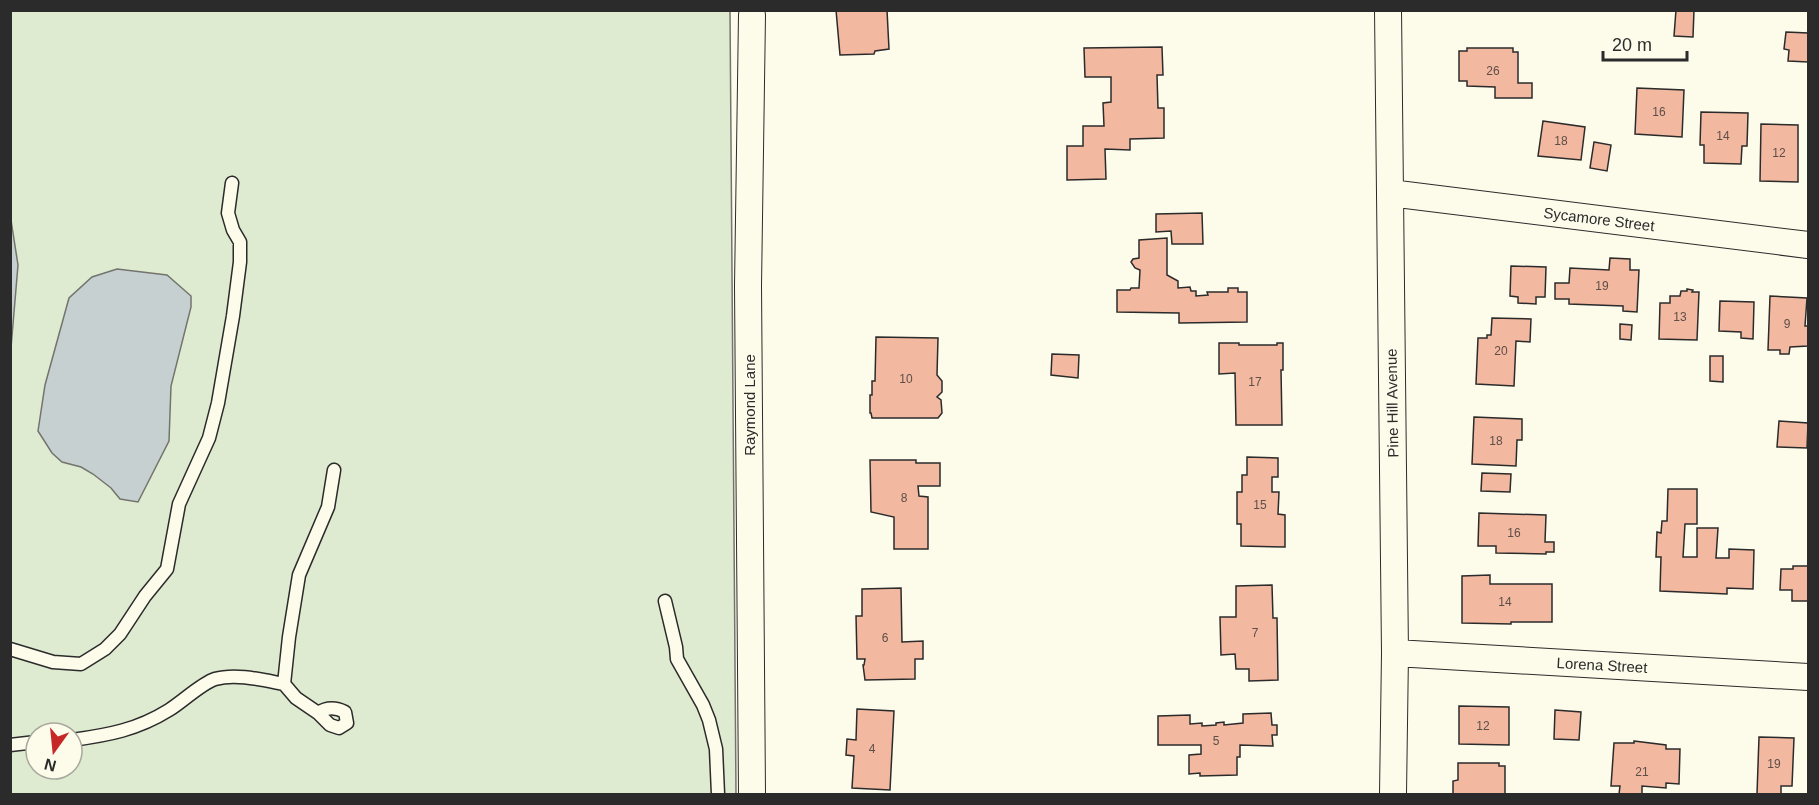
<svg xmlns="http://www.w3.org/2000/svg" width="1819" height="805" font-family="Helvetica,sans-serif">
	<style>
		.green { fill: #deebd1; stroke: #74746e; stroke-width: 1.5; fill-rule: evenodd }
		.water { fill: #c7d0d0; stroke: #74746e; stroke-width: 1.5 }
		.building { fill: #f2b8a0; stroke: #2b2b2b; stroke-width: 1.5 }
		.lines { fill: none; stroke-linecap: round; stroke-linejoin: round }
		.service-casing { stroke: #2b2b2b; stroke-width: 15 }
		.minor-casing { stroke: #2b2b2b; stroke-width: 28 }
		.service { stroke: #fdfbea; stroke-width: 12 }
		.minor { stroke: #fdfbea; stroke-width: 26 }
		.labels { text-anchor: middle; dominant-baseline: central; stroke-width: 4.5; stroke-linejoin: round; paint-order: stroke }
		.number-label { font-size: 12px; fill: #5d4e48 }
		.street-label { font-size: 15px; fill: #2b2b2b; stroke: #fdfbea }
	</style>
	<rect width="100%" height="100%" fill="#fdfbea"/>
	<!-- green -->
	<path class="green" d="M10,11H730L736,794H11ZM36,733H72V769H36Z"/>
	<!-- water -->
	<path class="water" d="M11,220L18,265L11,348Z
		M117,269L167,275L191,296V307L171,386L169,441L138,502L120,499L111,488L93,474L81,467L62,462L52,453L38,431L45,385L69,298L92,277Z"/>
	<!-- building -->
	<path class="building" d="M836,10H887L889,49L875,51L874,54L840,55Z
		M1676,10H1694L1693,37L1674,36Z
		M1786,32L1808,33V62L1788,61L1789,50L1784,49Z
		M1162,47L1163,75H1157L1158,108H1164V138L1130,139V150L1105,149L1106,179L1067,180V146H1083V126H1104L1103,103L1111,102V77H1085L1084,48Z
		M1467,48H1513V52H1518V83H1532V98H1495V87L1467,86V81H1459V51H1467Z
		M1637,88L1684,90L1682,137L1635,134Z
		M1701,112L1748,113L1747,146H1742L1741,164L1704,163V145H1700Z
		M1543,121L1585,127L1581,160L1538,156Z
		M1761,124L1798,125V182L1760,181Z
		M1594,142L1611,145L1607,171L1590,168Z
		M1202,213L1203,244H1172L1171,231L1156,232V214Z
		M1167,238V275L1178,281V288L1190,287L1191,291H1196V296L1208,295L1207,292H1228V288H1238V292H1247V322L1179,323V313L1117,312V290H1130L1131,288H1139L1140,270L1135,268L1131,262L1133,259L1139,258V240Z
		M1610,258L1630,259V270H1639L1637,312L1623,311V306L1569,304V299H1555V283H1569L1570,268L1609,270Z
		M1511,266L1546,267L1545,297H1536V304L1518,303V297L1510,296Z
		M1687,289L1693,290L1692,292H1699L1697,340L1659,339L1660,303H1670V296H1680L1681,291H1687Z
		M1770,296L1807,298L1805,326H1808V346L1790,347L1789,354H1780V350H1768Z
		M1720,301L1754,302L1753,339L1741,338V332L1719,331Z
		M1492,318L1531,319L1530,342L1516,341L1514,386L1476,384L1478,338H1487V335H1491Z
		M1620,324L1632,325L1631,340L1620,339Z
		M876,337L938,338L937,375L942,381V392L937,397L941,400L942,413L938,418H872L871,413H870V395H872V381H875Z
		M1219,343H1239V345H1277V343H1283V370H1281L1282,425H1236L1235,373L1219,374Z
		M1052,354L1079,355L1078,378L1051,375Z
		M1710,356H1723V382L1710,381Z
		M1474,417L1522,419V440H1517L1516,466L1472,464Z
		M1779,421L1808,423L1807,448L1777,447Z
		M1247,457L1278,458V477H1272V492H1279L1278,514L1285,515V547L1241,546V524H1237V492H1242V475H1247Z
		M870,460H916V463H940V486H918L919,496L928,497V549H894V517L871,512Z
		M1482,473L1511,474L1510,492L1481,491Z
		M1668,489H1697V524H1685L1683,557H1697V528H1718L1716,558H1729V549L1754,550L1753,589L1727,588V594L1660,591L1661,557H1656L1657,532L1661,533L1662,521H1667Z
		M1479,513L1546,515L1545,542H1554V552H1546V554L1496,553V546H1478Z
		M1793,566H1808V601H1792V590H1780L1781,569H1793Z
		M1490,575V584H1552V622H1511V624L1462,623V576Z
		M1272,585L1273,618H1277L1278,680L1249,681V669H1236L1235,654L1221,655L1220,617H1236V586Z
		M901,588L902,642L923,641V659H915V679L865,680L863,665H864L865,659H857L856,616H862V589Z
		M1459,706L1509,707V745L1459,744Z
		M857,709L894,711L890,790L852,788L854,756L846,755L847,739L856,740Z
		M1555,710L1581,712L1579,740L1554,739Z
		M1271,713L1272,725H1277V735H1272L1273,746L1240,745V757H1237V775L1200,776V773L1189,774V755L1201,754V745H1158V716L1190,715V724L1202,723V726L1216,725V723L1224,722V725L1243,723V714Z
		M1759,737L1794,738L1792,786H1781V794H1757Z
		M1634,741L1666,745V749H1680L1679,784L1666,783V788L1642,786V794H1619L1620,786H1611L1614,743H1634Z
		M1458,763H1499V766H1505V794H1453V781L1458,780Z"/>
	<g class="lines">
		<defs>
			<path id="service" d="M665,601L676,647L677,659L703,705L709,720L716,749L718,794
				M10,649L53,662L81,664L105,649L120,634L145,596L167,569L179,504L209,438L218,403L233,316L240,262V242L233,230L228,213L232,183
				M318,713C327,707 335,707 345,712L347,723L339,728L330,725L318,713L296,698L284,684L289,637L299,575L328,507L334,470
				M72,740C108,735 137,730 169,710C182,702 202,683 215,679C236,673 263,680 284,684
				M10,745L36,742"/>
			<path id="minor" d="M1388,10L1395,653L1393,794
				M752,15L748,286L752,794
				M1390,193L1808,245
				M1395,653L1808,677"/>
		</defs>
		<!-- service casing -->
		<use href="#service" class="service-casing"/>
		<!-- minor casing -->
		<use href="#minor" class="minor-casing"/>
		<!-- service -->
		<use href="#service" class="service"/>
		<!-- minor -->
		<use href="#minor" class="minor"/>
	</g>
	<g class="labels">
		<!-- number labels -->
		<g class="number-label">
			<text x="1493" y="71">26</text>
			<text x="1659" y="112">16</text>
			<text x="1723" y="136">14</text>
			<text x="1561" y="141">18</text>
			<text x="1779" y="153">12</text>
			<text x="1602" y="286">19</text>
			<text x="1680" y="317">13</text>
			<text x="1787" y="324">9</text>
			<text x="1501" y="351">20</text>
			<text x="906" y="379">10</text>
			<text x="1255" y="382">17</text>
			<text x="1496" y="441">18</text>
			<text x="904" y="498">8</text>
			<text x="1260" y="505">15</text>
			<text x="1514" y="533">16</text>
			<text x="1505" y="602">14</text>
			<text x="1255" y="633">7</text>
			<text x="885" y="638">6</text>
			<text x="1483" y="726">12</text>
			<text x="1216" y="741">5</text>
			<text x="872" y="749">4</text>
			<text x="1774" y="764">19</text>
			<text x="1642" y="772">21</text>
		</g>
		<!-- street labels -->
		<g class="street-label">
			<text transform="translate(1599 219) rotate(7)">Sycamore Street</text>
			<text transform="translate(1392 403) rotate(-91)">Pine Hill Avenue</text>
			<text transform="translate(749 405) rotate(-90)">Raymond Lane</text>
			<text transform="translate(1602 665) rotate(3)">Lorena Street</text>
		</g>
	</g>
	<!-- border -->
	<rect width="1819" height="805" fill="none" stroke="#2b2b2b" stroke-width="24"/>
	<!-- north arrow -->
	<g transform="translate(54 751) rotate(195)"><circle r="28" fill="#fdfbea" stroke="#a9a89e" stroke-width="1.5"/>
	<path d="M0-4.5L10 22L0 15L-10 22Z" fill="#c62828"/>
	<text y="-9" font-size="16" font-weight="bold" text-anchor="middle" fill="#2b2b2b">N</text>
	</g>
	<!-- scale -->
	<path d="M1603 51v9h84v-9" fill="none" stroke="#2b2b2b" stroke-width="3"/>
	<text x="1612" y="51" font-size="18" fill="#2b2b2b" stroke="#fdfbea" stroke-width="4.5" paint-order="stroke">20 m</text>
</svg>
